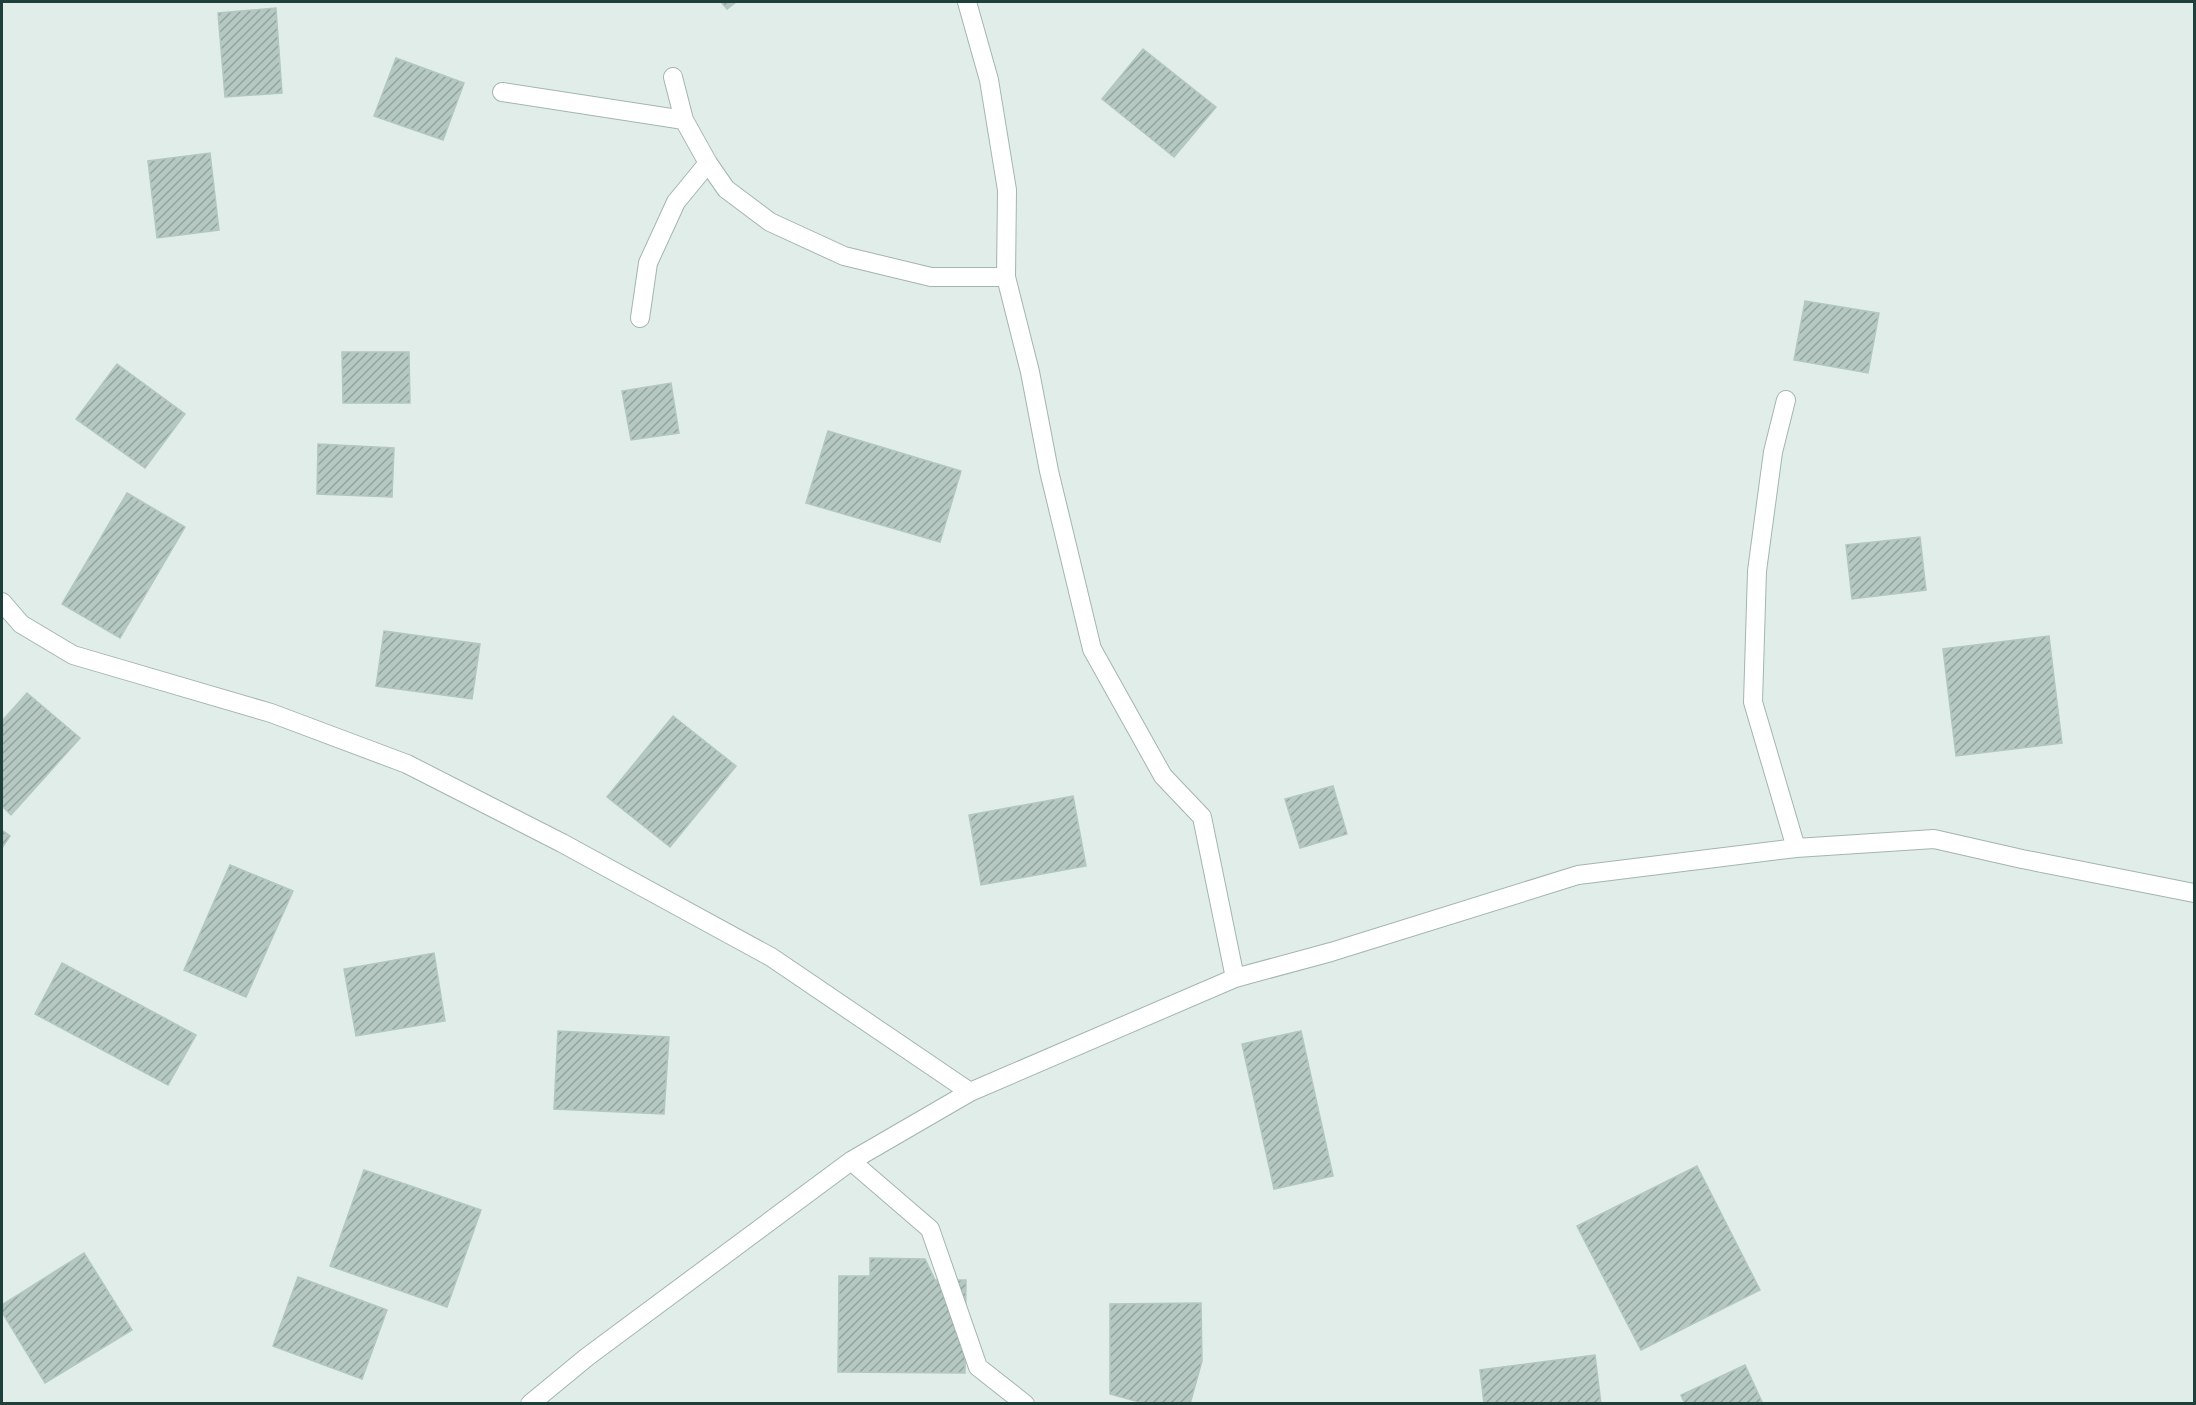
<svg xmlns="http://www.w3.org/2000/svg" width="2196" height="1405" font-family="Karla,sans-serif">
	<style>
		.building { fill: url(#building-hatch); stroke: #b3c7c1; stroke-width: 1.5 }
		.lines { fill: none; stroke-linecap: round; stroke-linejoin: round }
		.minor-casing { stroke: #a3b5b1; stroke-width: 20 }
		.minor { stroke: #fff; stroke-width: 18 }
	</style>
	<defs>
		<pattern id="building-hatch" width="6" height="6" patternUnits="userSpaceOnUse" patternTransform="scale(1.5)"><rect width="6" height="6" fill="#b6c8c2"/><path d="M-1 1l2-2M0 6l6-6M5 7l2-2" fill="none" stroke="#93a49f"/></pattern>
	</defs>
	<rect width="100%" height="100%" fill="#e1ede9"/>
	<!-- building -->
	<path class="building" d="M721,2H736L727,9Z
		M276,8L282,93L225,97L218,13Z
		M1143,49L1216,107L1174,157L1102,99Z
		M396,58L464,83L443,140L374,116Z
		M210,153L219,230L157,238L148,161Z
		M1805,301L1879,313L1868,373L1794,360Z
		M342,352H409L410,403H343Z
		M117,364L185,414L145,468L76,419Z
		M671,383L679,433L631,440L622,391Z
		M828,431L961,471L940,542L806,503Z
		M318,444L394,448L392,497L317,494Z
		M127,493L185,527L120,638L62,604Z
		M1920,537L1926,590L1852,599L1846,545Z
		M384,631L480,644L472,699L376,686Z
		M2049,636L2062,743L1956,756L1943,649Z
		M27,693L80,738L11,815L2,806V721Z
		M673,716L736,766L670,847L607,797Z
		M1333,786L1347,834L1300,848L1285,799Z
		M1073,796L1086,866L981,885L969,815Z
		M2,830L10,836L2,848Z
		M230,865L293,891L246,997L184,970Z
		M434,953L445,1021L356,1036L344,969Z
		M62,963L196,1035L168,1085L35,1014Z
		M558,1031L669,1037L664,1114L554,1109Z
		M1301,1031L1333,1176L1274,1189L1242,1044Z
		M1697,1166L1760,1290L1641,1350L1577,1226Z
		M364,1170L481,1210L447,1307L330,1266Z
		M84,1253L132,1330L45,1383L2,1312V1305Z
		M870,1258L925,1259L935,1280H966L965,1373L838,1372L839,1276H870Z
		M298,1277L387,1310L362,1379L273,1346Z
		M1201,1303L1202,1361L1190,1404H1146L1110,1394V1304Z
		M1595,1355L1601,1404H1484L1480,1370Z
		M1745,1365L1763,1404H1685L1681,1395Z"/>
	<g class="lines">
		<defs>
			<path id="minor" d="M967,2L989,80L1007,190L1006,277L1030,372L1049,471L1092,649L1163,776L1202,817L1235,978
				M673,77L684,120L708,163L726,189L770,222L844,256L931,277H1006
				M502,92L684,120
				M640,318L648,263L676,202L708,163
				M1786,400L1773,452L1757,571L1753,702L1796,848
				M2,602L21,624L73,655L271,713L407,764L562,843L771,957L970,1092
				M851,1161L930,1229L978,1367L1025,1404
				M530,1404L587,1357L851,1161L970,1092L1235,978L1331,952L1578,875L1796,848L1934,839L2022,859L2194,893"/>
		</defs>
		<!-- minor casing -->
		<use href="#minor" class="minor-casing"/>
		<!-- minor -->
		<use href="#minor" class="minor"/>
	</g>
	<!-- border -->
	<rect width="2196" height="1405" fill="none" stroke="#1f3f3b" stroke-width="6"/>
</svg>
